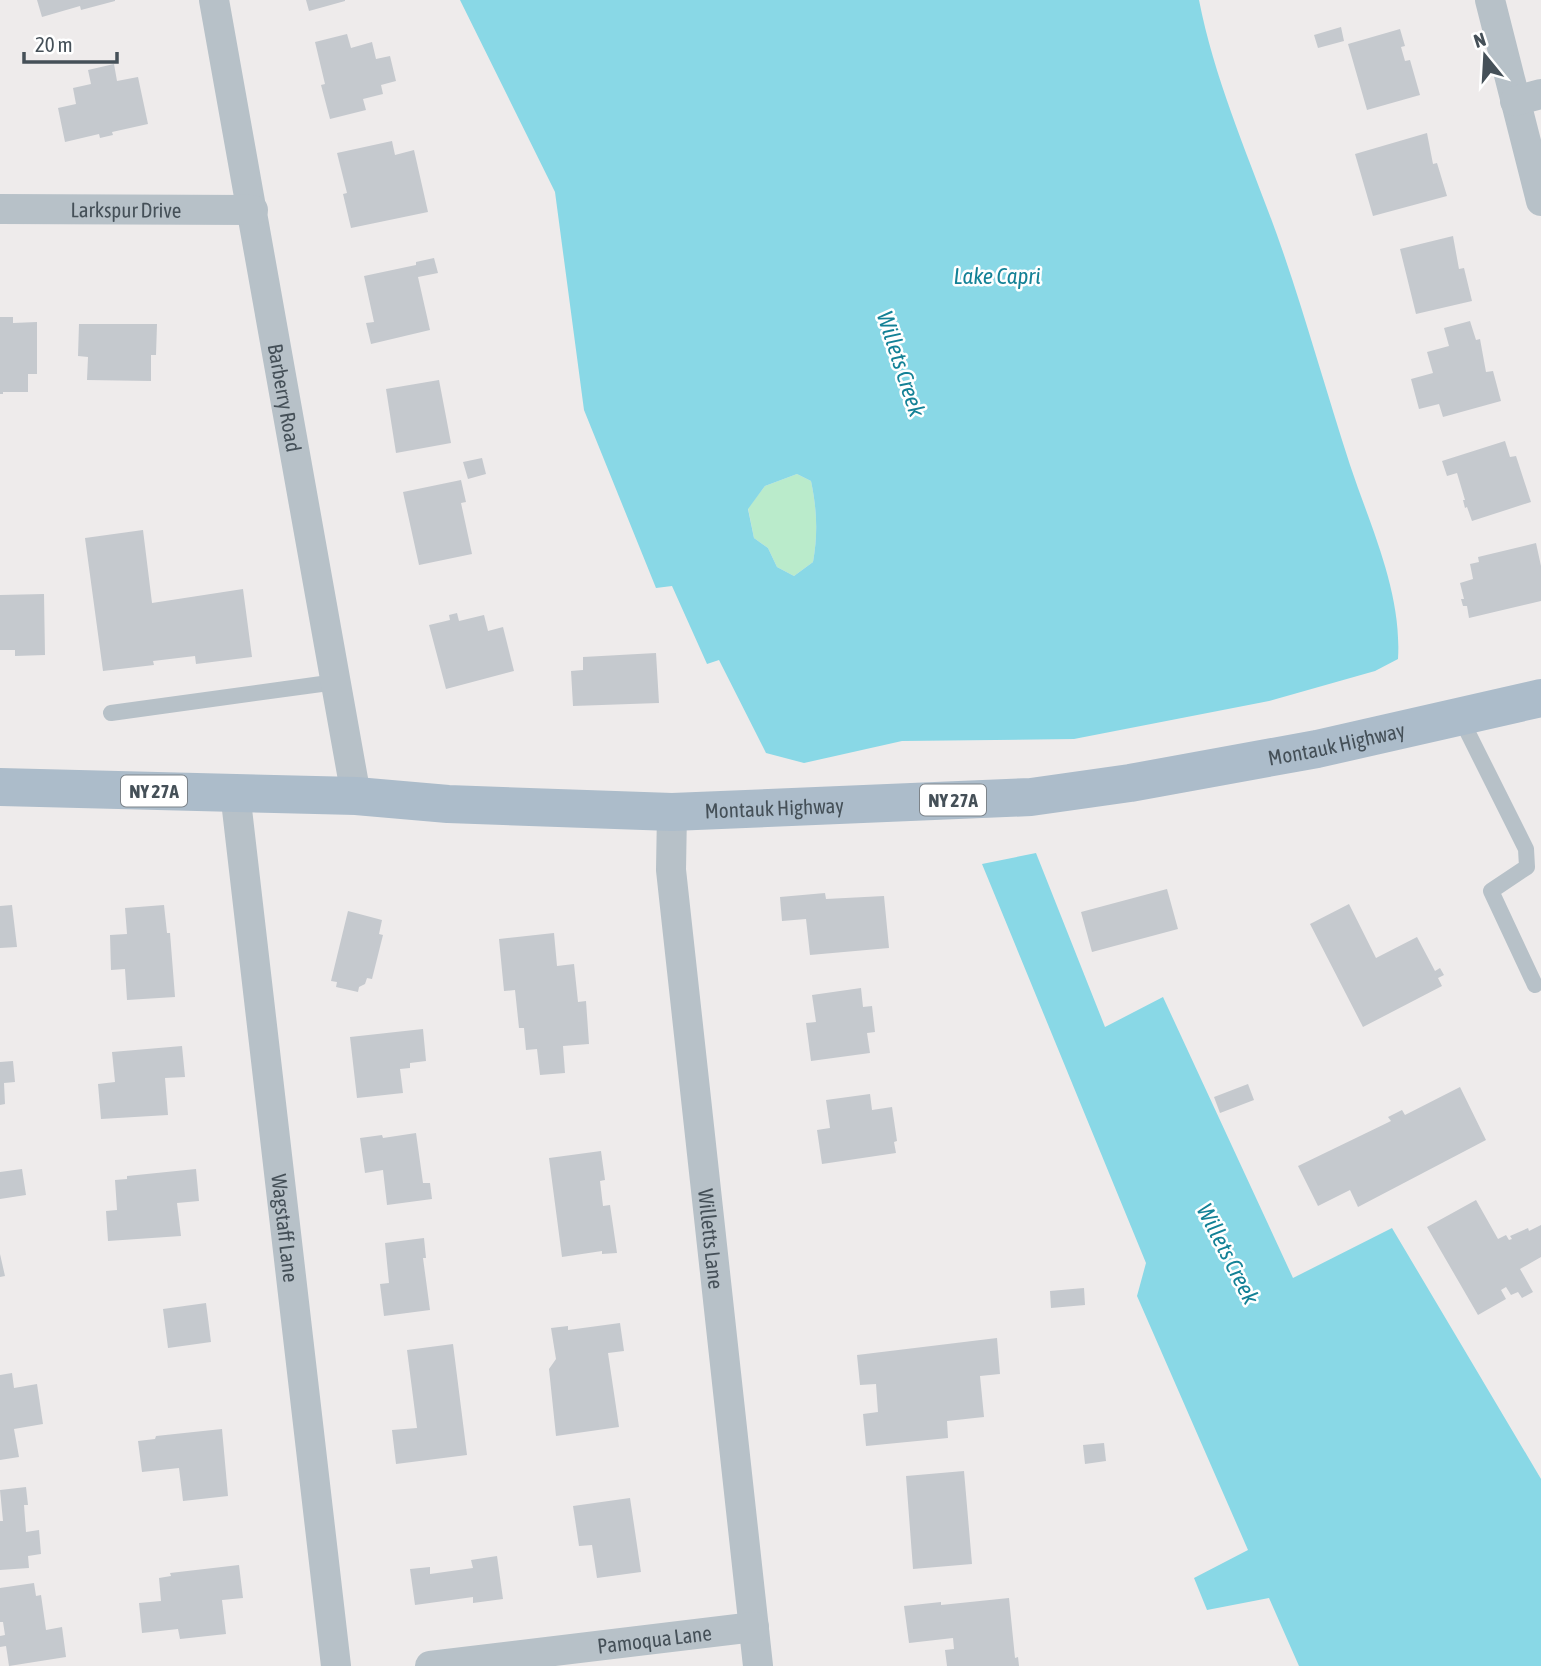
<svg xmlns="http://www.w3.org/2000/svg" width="1541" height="1666" font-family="'Asap Condensed',sans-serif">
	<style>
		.green { fill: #baebcb }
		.water { fill: #89d8e6; fill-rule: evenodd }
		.building { fill: #c5c9ce }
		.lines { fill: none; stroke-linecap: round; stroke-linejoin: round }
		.service { stroke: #b7c1c8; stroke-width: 16 }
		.minor { stroke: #b7c1c8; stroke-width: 30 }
		.primary { stroke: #acbcca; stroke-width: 38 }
		.labels { text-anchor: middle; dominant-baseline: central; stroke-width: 5; stroke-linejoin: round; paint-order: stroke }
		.shield { fill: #fff; stroke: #7d848a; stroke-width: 2 }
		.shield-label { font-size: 19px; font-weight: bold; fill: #455058 }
		.street-label { font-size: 21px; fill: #455058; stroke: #fff }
		.water-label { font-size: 23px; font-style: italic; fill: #138196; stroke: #fff }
	</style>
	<rect width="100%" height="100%" fill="#eeebeb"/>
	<!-- green -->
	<path class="green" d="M797,474L811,481C817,510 818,534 813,562L794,576L777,567L768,548L754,538L748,508L765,486Z"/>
	<!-- water -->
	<path class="water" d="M460,0H1199C1216,87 1254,168 1283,252C1307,322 1327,394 1350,465C1371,528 1402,592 1398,659L1375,671L1269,701L1074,739L902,741L804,763L766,753L719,660L707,664L672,586L656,588L584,410L555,192ZM797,474L811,481C817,510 818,534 813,562L794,576L777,567L768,548L754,538L748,509L765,486Z
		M1036,853L1105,1027L1163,997L1293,1278L1392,1228L1541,1479V1666H1299L1269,1598L1207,1610L1194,1578L1248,1550L1137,1296L1146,1263L982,864Z"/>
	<!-- building -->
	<path class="building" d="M37,0H115V1L81,10L80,6L42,17Z
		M306,0H345V1L309,11Z
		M1341,27L1344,41L1318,48L1314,35Z
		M1400,29L1405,46L1401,47L1405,61L1410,60L1420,95L1367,110L1348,44Z
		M347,34L351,48L372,42L376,59L390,56L396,81L381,85L383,94L363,99L366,110L330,119L321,85L325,84L315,42Z
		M114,64L117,81L138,77L148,124L112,132L113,135L100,138L99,134L65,142L58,108L76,104L73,88L91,84L88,70Z
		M1427,133L1433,164L1437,163L1447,196L1373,216L1355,154Z
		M392,141L395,155L414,150L428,212L351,228L343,194L347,193L337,153Z
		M1453,236L1459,269L1464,268L1472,301L1416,314L1400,249Z
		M434,258L438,273L418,277L430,330L371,344L366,323L374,322L364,276L416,265V262Z
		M0,317H13V323L37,322V374H28V392H3V394H0Z
		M1470,321L1476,340L1480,339L1486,372L1493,371L1501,401L1443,417L1439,404L1419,409L1411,379L1433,373L1427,352L1449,346L1444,328Z
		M79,324H157L156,355H151V381L87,380L88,357L78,356Z
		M439,380L451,443L396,453L386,389Z
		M1505,441L1510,457L1516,456L1531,502L1472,521L1467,507L1465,508L1463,500H1465L1457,473L1447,476L1442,461Z
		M482,458L486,474L468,479L463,462Z
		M461,480L466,502L461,503L472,554L419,565L403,492Z
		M143,530L152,603L243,589L252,657L196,664L195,656L153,661L154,665L103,671L85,538Z
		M1536,543L1541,566V601L1469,618L1467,606H1463L1461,599H1464L1460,583L1473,579L1470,564L1479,562L1478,557Z
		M44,594L45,655L15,656V650H0V595Z
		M457,613L459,621L484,615L488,631L503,627L514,671L446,689L429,625L450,620L449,615Z
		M656,653L659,703L573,706L571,671L583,670V657Z
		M1167,889L1178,929L1092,952L1081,912Z
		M825,893L826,899L884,896L889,948L810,955L806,919L782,921L780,897Z
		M1349,904L1376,958L1417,937L1435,971L1440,968L1444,975L1438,978L1442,986L1363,1027L1310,924Z
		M12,905L17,947L0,948V906Z
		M164,905L167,933H170L175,997L127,1000L125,969L111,970L110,935L127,934L125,908Z
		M348,911L382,920L379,934L383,935L372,979L367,978L365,984L359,987L358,992L336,987L337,982L331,981Z
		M554,933L557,966L574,964L578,1002L586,1001L589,1044L563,1046L565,1073L540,1075L537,1049L526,1050L524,1028H519L515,990L504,991L499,939Z
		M861,988L863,1007L872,1006L875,1032L867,1033L870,1053L811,1061L806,1023L816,1022L812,995Z
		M423,1029L426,1061L410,1063V1068L400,1069L403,1093L357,1098L350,1037Z
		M182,1046L185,1077L165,1078L168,1115L101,1119L98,1084L115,1082L112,1052Z
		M13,1061L15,1082L4,1083L5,1104L0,1105V1062Z
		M1248,1084L1254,1100L1220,1113L1214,1097Z
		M1460,1087L1486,1140L1358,1207L1350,1190L1318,1206L1298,1166L1391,1121L1388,1117L1402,1110L1405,1115Z
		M870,1094L872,1110L892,1107L897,1141L894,1142L896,1153L822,1164L817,1130L830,1128L826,1100Z
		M416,1133L423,1183H430L432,1199L387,1205L383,1170L365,1173L360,1138L382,1135L383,1138Z
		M601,1151L605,1180L600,1181L603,1206L610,1205L617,1253L602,1254V1251L562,1257L549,1158Z
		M22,1169L26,1195L0,1199V1172Z
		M196,1169L199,1201L177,1203L181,1236L108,1241L106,1211L117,1210L115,1180L127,1179V1176Z
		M1476,1200L1498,1239L1506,1235L1509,1240L1512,1239L1510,1236L1528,1228L1529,1231L1541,1225V1257L1520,1269L1533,1292L1522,1298L1518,1292L1511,1295L1506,1287L1501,1290L1506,1299L1478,1315L1427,1227Z
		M424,1238L426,1258H423L430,1310L384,1316L380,1284L389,1283L385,1243Z
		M0,1254L5,1276L0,1277Z
		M1084,1288L1085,1305L1051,1308L1050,1291Z
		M206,1303L211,1342L168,1348L163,1309Z
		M620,1323L624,1351L608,1353L619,1427L556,1436L549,1369L556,1359L551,1328L568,1326V1330Z
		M997,1338L1000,1374L980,1376L984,1417L947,1421L948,1438L866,1446L863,1414L878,1412L876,1384L860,1385L857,1355Z
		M453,1344L467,1455L396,1464L392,1430L417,1428L407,1350Z
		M12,1373L14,1388L37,1384L43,1424L14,1429L19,1457L0,1460V1375Z
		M222,1429L228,1496L183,1501L179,1468L142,1472L138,1441L155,1439L156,1436Z
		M1104,1443L1106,1461L1085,1464L1083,1445Z
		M964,1471L972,1564L913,1569L906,1476Z
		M26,1487L28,1505H24L26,1532L39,1530L41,1554L28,1556L29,1568L0,1570V1521H3L0,1490Z
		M630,1498L641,1572L597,1578L592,1545L579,1546L573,1506Z
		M497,1556L503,1599L473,1603V1597L415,1605L410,1569L430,1567V1574L473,1568L471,1560Z
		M239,1565L243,1598L222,1600L226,1634L180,1639L178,1629L142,1633L139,1603L161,1601L159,1578L171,1576L170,1573Z
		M34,1583L36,1596L41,1595L46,1630L62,1627L66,1657L9,1666L6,1646L0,1647V1636L5,1635L3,1622H0V1588Z
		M1009,1598L1015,1658L1018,1657L1019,1666H947L945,1650L954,1649L953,1638L909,1643L904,1606L941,1602V1605Z"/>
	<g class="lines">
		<!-- service -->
		<path class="service" d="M111,713L336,682
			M1460,717L1526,849L1527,867L1491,891L1535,985"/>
		<!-- minor -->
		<g class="minor">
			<path id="s1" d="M214,0L356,796"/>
			<path d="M1490,0L1541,201"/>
			<path d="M1515,101L1541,94"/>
			<path id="s2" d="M0,209L253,210"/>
			<path id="s3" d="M235,792L336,1666"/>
			<path id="s4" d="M672,812L671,870L758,1666"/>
			<path id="s5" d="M430,1666L754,1627"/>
		</g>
		<!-- primary -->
		<path class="primary" id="s6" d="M0,787L356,796L448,804L672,812L1031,797L1130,783L1317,749L1541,698"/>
	</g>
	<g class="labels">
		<!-- shield labels -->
		<g class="shield">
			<rect x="121" y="775.5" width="66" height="31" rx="5"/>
			<rect x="920" y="784.5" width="66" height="31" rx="5"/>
		</g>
		<g class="shield-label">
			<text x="154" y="791">NY 27A</text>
			<text x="953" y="800">NY 27A</text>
		</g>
		<!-- street labels -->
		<g class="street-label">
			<text stroke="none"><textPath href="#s2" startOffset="126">Larkspur Drive</textPath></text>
			<text stroke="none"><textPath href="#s1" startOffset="404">Barberry Road</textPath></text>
			<text stroke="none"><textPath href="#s6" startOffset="1342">Montauk Highway</textPath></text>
			<text stroke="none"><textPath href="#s6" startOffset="775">Montauk Highway</textPath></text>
			<text stroke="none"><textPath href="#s3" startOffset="439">Wagstaff Lane</textPath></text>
			<text stroke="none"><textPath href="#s4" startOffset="429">Willetts Lane</textPath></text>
			<text stroke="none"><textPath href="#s5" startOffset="226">Pamoqua Lane</textPath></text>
		</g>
		<!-- water labels -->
		<g class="water-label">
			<text x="997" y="276">Lake Capri</text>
			<text transform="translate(901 364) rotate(72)">Willets Creek</text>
			<text transform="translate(1228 1254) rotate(63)">Willets Creek</text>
		</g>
	</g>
	<!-- north arrow -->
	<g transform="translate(1485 56) rotate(342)" stroke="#ffffff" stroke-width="5" paint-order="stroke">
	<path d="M0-5L12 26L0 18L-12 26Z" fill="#455058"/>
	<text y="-10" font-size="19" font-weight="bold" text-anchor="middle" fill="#455058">N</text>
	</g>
	<!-- scale -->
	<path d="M24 52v10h93v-10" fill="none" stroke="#455058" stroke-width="3.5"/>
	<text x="35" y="52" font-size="21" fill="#455058" stroke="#ffffff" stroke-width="5" paint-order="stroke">20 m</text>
</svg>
